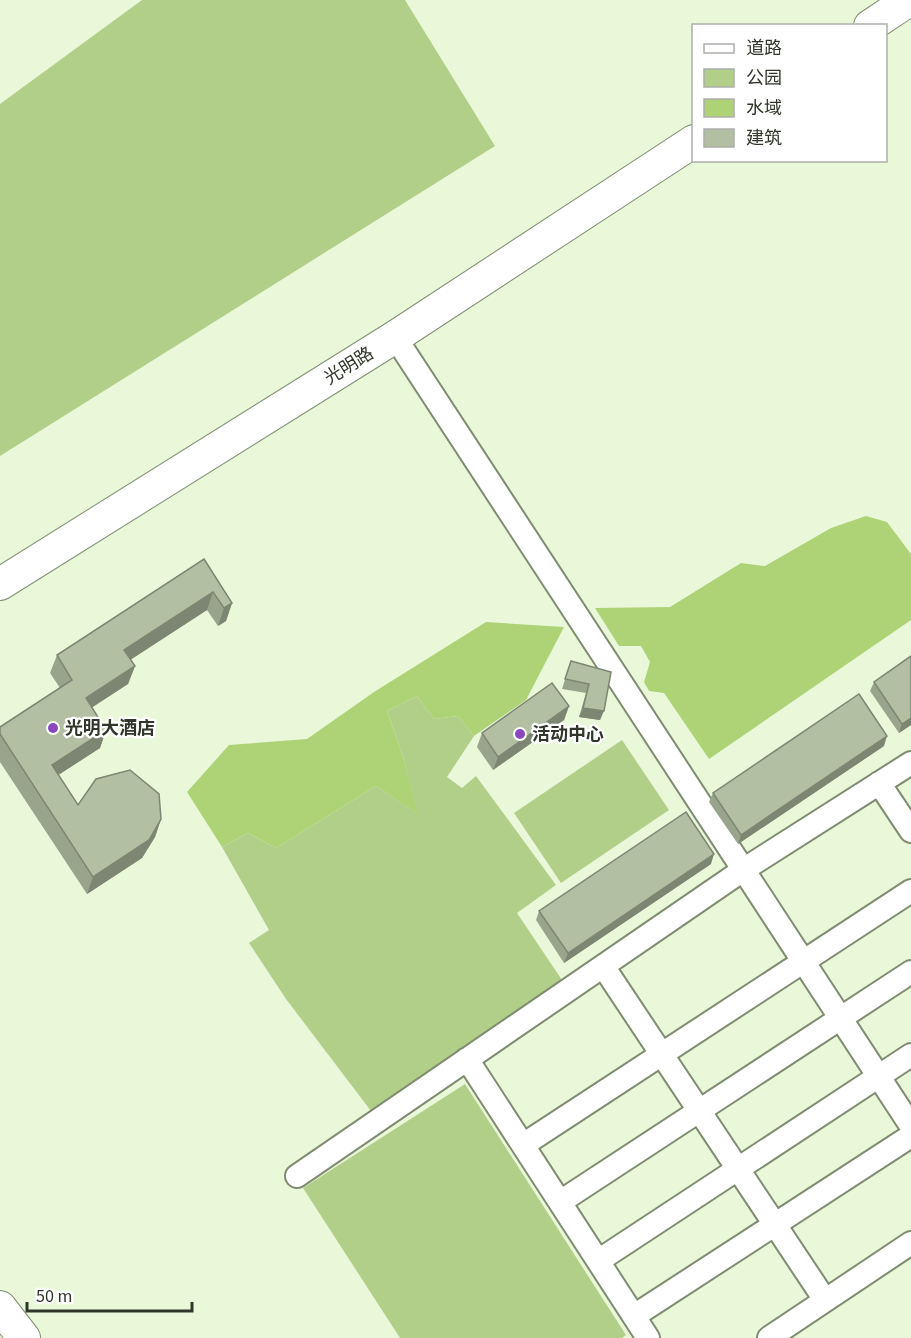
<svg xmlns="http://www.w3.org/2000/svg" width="911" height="1338" font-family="'Source Sans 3','Noto Sans SC',sans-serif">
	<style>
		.green { fill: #b2cf89 }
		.water { fill: #aed377 }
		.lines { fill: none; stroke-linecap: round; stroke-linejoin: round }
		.minor-casing { stroke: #808c71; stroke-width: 26 }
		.secondary-casing { stroke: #808c71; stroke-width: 34 }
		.minor { stroke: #fff; stroke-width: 22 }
		.secondary { stroke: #fff; stroke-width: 32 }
		.wall { fill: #99a48c }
		.shaded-wall { fill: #7d8672 }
		.building { fill: #b2bfa3; stroke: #7d8672; stroke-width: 1.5 }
		.poi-dot { fill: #8948bd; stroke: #fff; stroke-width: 2 }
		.labels { text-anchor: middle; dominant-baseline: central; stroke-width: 4.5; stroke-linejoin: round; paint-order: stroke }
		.street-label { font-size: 18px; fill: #31362b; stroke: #fff }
		.poi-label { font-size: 18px; font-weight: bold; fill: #31362b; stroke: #fff; text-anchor: start }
	</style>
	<rect width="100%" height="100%" fill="#eaf8da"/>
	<!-- green -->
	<path class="green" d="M142,0H405L495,146L0,456V104Z
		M417,696L434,719L458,716L474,736L447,777L462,788L476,776L556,885L517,913L562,980L371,1111L286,999L249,943L269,930L222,847L248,833L276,848L376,786L417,813L403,757L387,711Z
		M622,740L669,810L561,883L514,813Z
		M465,1084L626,1335L622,1338H400L303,1188Z"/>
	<!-- water -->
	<path class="water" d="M866,516L887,522L911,554V620L709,759L664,693L649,691L644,682L650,662L641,646H619L595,608L670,607L741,563L765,566L831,528Z
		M486,622L564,627L526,700L474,736L458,716L434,719L417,696L387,711L403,757L418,814L376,786L276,848L248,833L222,847L187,792L229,745L307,739L374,692Z"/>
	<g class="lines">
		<defs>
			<path id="minor" d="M395,337L911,1126
				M879,783L911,831
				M603,966L825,1300
				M467,1059L648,1338
				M523,1145L911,891
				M297,1176L743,870L911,763
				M560,1202L911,972
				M598,1261L911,1055
				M634,1316L911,1136
				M769,1338L911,1243"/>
			<path id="secondary" d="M870,26L909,0
				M0,584L395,337L694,141
				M0,1307L24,1338"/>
		</defs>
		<!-- minor casing -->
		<use href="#minor" class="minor-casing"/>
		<!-- secondary casing -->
		<use href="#secondary" class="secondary-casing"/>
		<!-- minor -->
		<use href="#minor" class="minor"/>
		<!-- secondary -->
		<use href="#secondary" class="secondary"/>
	</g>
	<!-- wall -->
	<path class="wall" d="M204,559L232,603L226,621L218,626L207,610L131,659L135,666L128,684L92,707L106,730L100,748L58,775L78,805L161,819L155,837L142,858L87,894L0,762V727L60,688L50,673L57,655Z
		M571,661L611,672L600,720L579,717L586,693L562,689Z
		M874,682L911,725L899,733L870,691Z
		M569,706L564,720L493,770L477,747L482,733Z
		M884,746L738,844L709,802L713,793Z
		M711,864L564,963L536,920L539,911Z"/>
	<!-- shaded-wall -->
	<path class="shaded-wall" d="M213,592L207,610L118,668L124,650Z
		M232,603L226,621L218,626L224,608Z
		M135,666L128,684L79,716L86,698Z
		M569,706L564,720L493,770L498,757Z
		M583,708L604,711L600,720L579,717Z
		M911,718V725L899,733L902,724Z
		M106,730L100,748L46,783L52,765Z
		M887,736L884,746L738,844L741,835Z
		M161,819L155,837L142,858L87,894L93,877Z
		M714,854L711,864L564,963L568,953Z"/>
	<!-- building -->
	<path class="building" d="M204,559L232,603L224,608L213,592L124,650L135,666L86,698L106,730L52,765L78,805L96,779L130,770L159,794L161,819L149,840L93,877L0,734V727L72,680L57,655Z
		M911,656V718L902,724L874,682Z
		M571,661L611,672L604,711L583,708L589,684L565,679Z
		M552,683L569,706L498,757L482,733Z
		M859,694L887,736L741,835L713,793Z
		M686,812L714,854L568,953L539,911Z"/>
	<!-- markers -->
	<g class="poi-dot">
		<circle cx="53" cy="728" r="6"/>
		<circle cx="520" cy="734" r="6"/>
	</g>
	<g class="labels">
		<!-- street labels -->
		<g class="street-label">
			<text transform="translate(349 366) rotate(-32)">光明路</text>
		</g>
		<!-- poi labels -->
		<g class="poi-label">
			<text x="65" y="728">光明大酒店</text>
			<text x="532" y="734">活动中心</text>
		</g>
	</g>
	<!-- legend -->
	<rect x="692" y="24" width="195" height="138" fill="#ffffff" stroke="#adafaa" stroke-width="1.5"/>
	<rect x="704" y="44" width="30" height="9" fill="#ffffff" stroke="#adafaa" stroke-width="1.5"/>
	<text x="746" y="54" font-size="18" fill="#31362b">道路</text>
	<rect x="704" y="69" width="30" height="18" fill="#b2cf89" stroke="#adafaa" stroke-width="1.5"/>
	<text x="746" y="84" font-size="18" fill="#31362b">公园</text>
	<rect x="704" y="99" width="30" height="18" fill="#aed377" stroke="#adafaa" stroke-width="1.5"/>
	<text x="746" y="114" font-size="18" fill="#31362b">水域</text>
	<rect x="704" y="129" width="30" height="18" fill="#b2bfa3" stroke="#adafaa" stroke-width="1.5"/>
	<text x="746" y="144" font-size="18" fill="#31362b">建筑</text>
	<!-- scale -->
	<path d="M27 1302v9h165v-9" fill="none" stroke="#31362b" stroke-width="3"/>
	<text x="36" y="1302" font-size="18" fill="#31362b" stroke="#ffffff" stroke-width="4.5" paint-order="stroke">50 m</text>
</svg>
